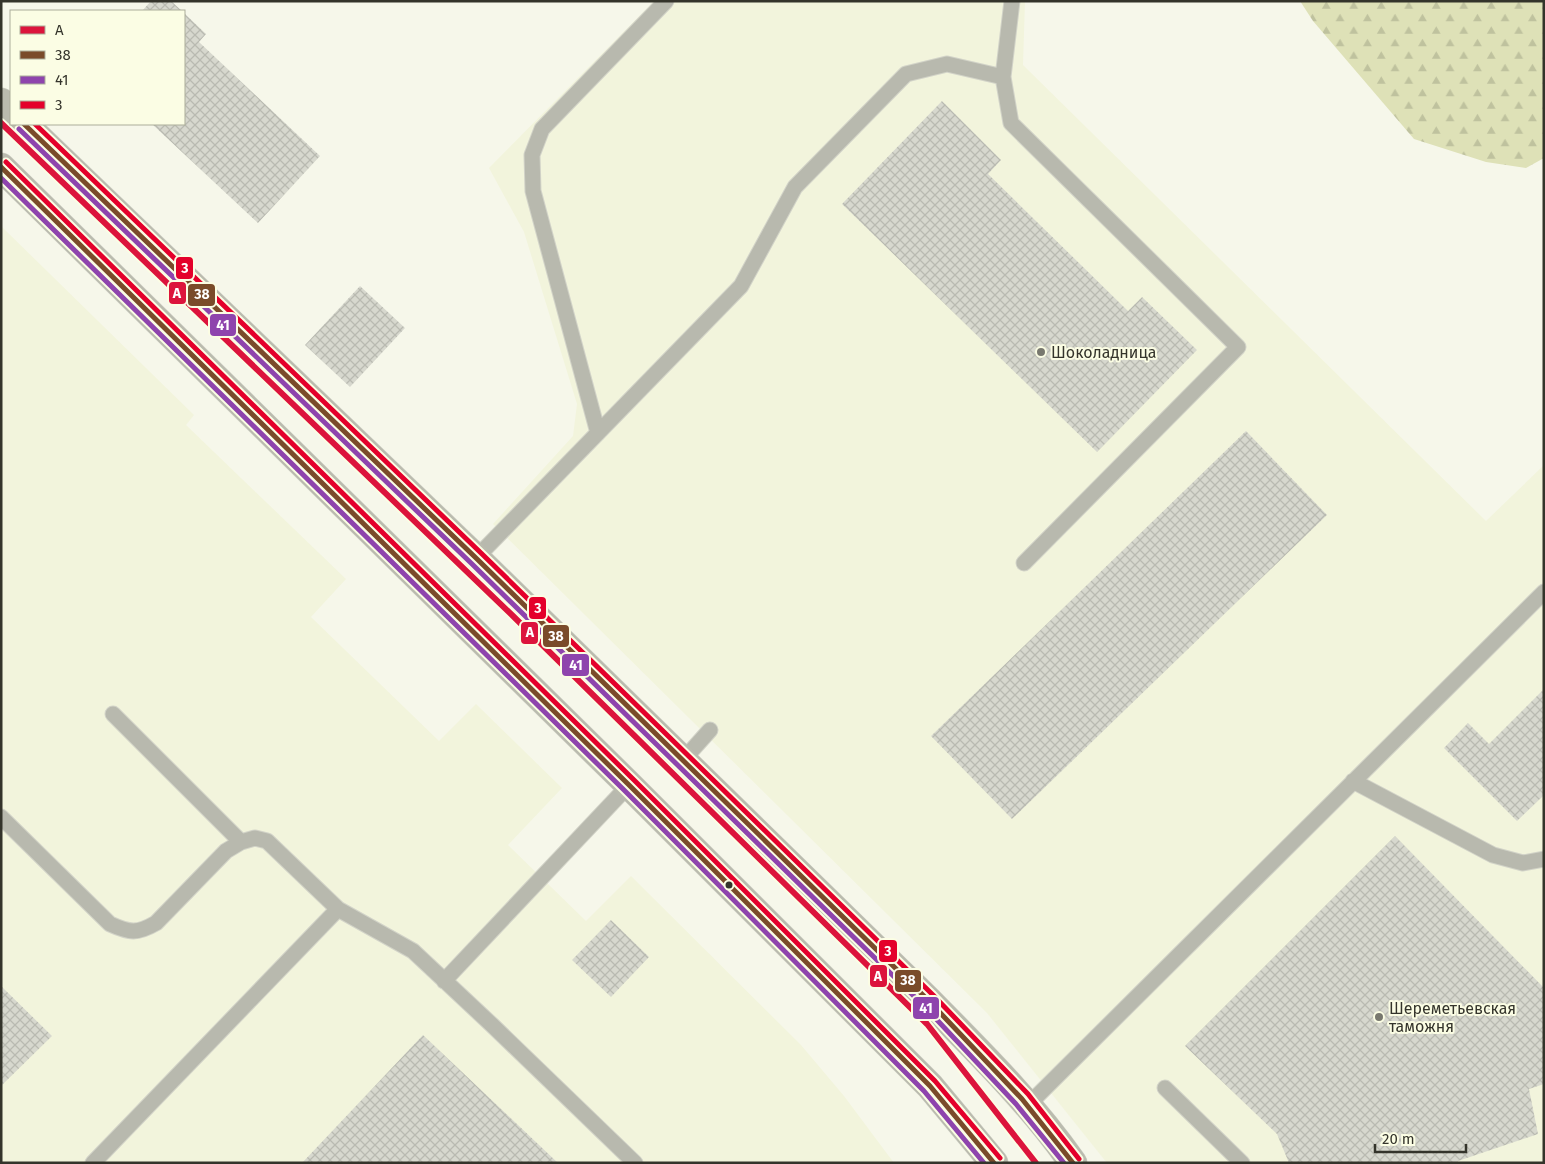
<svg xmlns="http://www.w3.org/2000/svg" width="1545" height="1164" font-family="'Fira Sans',sans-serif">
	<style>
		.built { fill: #f2f4dc }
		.forest { fill: url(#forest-firs) }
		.building { fill: url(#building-cross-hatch) }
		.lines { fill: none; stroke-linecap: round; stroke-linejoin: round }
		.service-casing { stroke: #d2d3c8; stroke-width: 17 }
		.primary-casing { stroke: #d2d3c8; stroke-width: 29 }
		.service { stroke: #b8b9ae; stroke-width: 15 }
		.primary { stroke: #babbae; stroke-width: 28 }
		.bus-1-casing { stroke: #fbfde4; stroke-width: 9 }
		.bus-2-casing { stroke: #fbfde4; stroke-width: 9 }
		.bus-3-casing { stroke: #fbfde4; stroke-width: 9 }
		.bus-1 { stroke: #7a4b2a; stroke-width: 5 }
		.bus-2 { stroke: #8e44ad; stroke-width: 5 }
		.bus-3 { stroke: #e4002b; stroke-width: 5 }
		.rail-1-casing { stroke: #fbfde4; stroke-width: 10 }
		.rail-1 { stroke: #dc143c; stroke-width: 6 }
		.poi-dot { fill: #78786e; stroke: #fbfde4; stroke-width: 2 }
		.bus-dot { fill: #34342b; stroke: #fbfde4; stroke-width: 2 }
		.labels { text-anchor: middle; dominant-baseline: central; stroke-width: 4; stroke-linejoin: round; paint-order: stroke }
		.poi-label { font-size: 16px; fill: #34342b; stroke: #fbfde4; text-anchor: start }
		.line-badge { stroke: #fbfde4; stroke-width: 2 }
		.badge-label { font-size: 14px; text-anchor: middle; font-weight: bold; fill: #fff }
	</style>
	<defs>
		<pattern id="forest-firs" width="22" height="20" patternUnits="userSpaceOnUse" patternTransform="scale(1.25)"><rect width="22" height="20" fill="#dee1b7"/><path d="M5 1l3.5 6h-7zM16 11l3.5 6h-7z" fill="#bfc29e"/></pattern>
		<pattern id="building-cross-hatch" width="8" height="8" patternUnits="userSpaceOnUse" patternTransform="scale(1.25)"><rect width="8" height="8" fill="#d7d8ce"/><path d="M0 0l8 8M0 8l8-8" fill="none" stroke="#b9bab1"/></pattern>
	</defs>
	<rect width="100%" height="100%" fill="#f6f7ea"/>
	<!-- built -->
	<path class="built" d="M654,1H1025L1023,65L1486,521L1544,465V1163H1107L987,1013L493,524L573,436L577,404L524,232L489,168Z
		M1,226L194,415L186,425L346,579L311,617L439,741L476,704L562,788L508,845L586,921L631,876L801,1045L844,1096L894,1163H1Z"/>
	<!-- forest -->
	<path class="forest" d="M1300,1H1544V158L1526,168L1486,162L1414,139L1313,21Z"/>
	<!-- building -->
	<path class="building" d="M151,1H171L182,11H142Z
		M184,13L206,34L199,42L320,156L258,223L152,124H184Z
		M942,101L1001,160L988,174L1128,311L1142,297L1197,350L1097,452L842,204Z
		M360,286L405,328L350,387L305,345Z
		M1246,431L1327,515L1012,819L931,736Z
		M1544,689V795L1517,821L1444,748L1468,723L1489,744Z
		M1395,836L1544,988V1084L1529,1089L1538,1134L1458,1161L1457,1163H1289L1277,1134L1185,1046Z
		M611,920L649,957L611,997L572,960Z
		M1,986L52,1036L1,1086Z
		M423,1035L558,1163H302Z"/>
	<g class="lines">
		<defs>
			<path id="service" d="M1012,1L1003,77L1011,123L1238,347L1024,563
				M598,433L533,191L532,155L542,129L666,1
				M476,558L741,286L795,187L906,74L947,64L1003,77
				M113,714L241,842
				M684,759L710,730
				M1353,781L1493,855L1523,863L1544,859
				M1,817L110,924C130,933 137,934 156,923L226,851L241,842L255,838L267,841L338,909L413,951L492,1025L635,1163
				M444,981L629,785
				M1165,1088L1242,1163
				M1027,1106L1544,592
				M93,1163L338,909"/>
			<path id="primary" d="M1,102L11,111
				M24,124L476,558L928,1000C979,1052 1031,1103 1073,1163
				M1,167L629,785L930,1086L994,1163"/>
		</defs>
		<!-- service casing -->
		<use href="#service" class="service-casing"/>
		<!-- primary casing -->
		<use href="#primary" class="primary-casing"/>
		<!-- service -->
		<use href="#service" class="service"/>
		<!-- primary -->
		<use href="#primary" class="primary"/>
		<defs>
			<path id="bus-1" d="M24,124L476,558L928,1000L1022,1099L1073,1163
				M1,167L629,785L930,1086L994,1163"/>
			<path id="bus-2" d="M19,129L471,563L923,1005L1016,1104L1064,1163
				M1,178L624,790L924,1091L984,1163"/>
			<path id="bus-3" d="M35,124L481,553L933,995L1028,1094L1079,1159
				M6,162L634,780L935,1081L1000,1158"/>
		</defs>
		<!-- bus-1 casing -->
		<use href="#bus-1" class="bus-1-casing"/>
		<!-- bus-2 casing -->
		<use href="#bus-2" class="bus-2-casing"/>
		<!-- bus-3 casing -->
		<use href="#bus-3" class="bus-3-casing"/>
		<!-- bus-1 -->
		<use href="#bus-1" class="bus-1"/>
		<!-- bus-2 -->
		<use href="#bus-2" class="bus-2"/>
		<!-- bus-3 -->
		<use href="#bus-3" class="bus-3"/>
		<defs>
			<path id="rail-1" d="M1,123L513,616L927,1024L1036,1163"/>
		</defs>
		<!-- rail-1 casing -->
		<use href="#rail-1" class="rail-1-casing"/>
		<!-- rail-1 -->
		<use href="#rail-1" class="rail-1"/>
	</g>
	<!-- markers -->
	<g class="poi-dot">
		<circle cx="1041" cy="352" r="5"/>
		<circle cx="1379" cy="1017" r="5"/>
	</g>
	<circle class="bus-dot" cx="729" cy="885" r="4.5"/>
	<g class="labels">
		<!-- poi labels -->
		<g class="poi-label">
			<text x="1051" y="352">Шоколадница</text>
			<text x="1389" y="1008">Шереметьевская<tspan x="1389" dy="18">таможня</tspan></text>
		</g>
	</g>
	<g class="line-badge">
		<rect x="175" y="256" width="19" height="24" rx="5" fill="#e4002b"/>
		<rect x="168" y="281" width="19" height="24" rx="5" fill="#dc143c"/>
		<rect x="187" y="283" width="29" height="24" rx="5" fill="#7a4b2a"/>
		<rect x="209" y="313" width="28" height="24" rx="5" fill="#8e44ad"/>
		<rect x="528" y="596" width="19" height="24" rx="5" fill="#e4002b"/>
		<rect x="520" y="621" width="19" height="24" rx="5" fill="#dc143c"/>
		<rect x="542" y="624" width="28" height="24" rx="5" fill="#7a4b2a"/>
		<rect x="561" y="653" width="29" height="24" rx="5" fill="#8e44ad"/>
		<rect x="878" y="939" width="20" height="24" rx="5" fill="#e4002b"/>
		<rect x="869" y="964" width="19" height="24" rx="5" fill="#dc143c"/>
		<rect x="894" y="969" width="28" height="24" rx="5" fill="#7a4b2a"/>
		<rect x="912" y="996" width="28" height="24" rx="5" fill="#8e44ad"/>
	</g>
	<g class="badge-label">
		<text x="185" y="273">3</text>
		<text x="177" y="298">A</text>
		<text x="202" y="299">38</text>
		<text x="223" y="330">41</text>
		<text x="538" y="613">3</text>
		<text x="530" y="637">A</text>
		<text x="556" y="641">38</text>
		<text x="576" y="670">41</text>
		<text x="888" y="956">3</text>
		<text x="878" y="981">A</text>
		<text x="908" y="985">38</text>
		<text x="926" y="1013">41</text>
	</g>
	<!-- border -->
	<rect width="1545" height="1164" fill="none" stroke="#34342b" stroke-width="5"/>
	<!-- legend -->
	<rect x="10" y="10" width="175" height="115" fill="#fbfde4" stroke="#abad9a"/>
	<rect x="20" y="26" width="25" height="8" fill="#dc143c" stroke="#abad9a"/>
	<text x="55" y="35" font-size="15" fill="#34342b">A</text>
	<rect x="20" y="51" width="25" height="8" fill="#7a4b2a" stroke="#abad9a"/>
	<text x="55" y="60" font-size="15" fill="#34342b">38</text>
	<rect x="20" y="76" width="25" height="8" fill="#8e44ad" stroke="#abad9a"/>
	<text x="55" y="85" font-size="15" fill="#34342b">41</text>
	<rect x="20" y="101" width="25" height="8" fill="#e4002b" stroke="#abad9a"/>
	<text x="55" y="110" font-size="15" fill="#34342b">3</text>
	<!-- scale -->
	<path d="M1375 1144v8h91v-8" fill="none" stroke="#34342b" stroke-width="2.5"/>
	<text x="1382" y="1144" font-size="15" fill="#34342b" stroke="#fbfde4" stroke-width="4" paint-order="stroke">20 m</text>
</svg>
